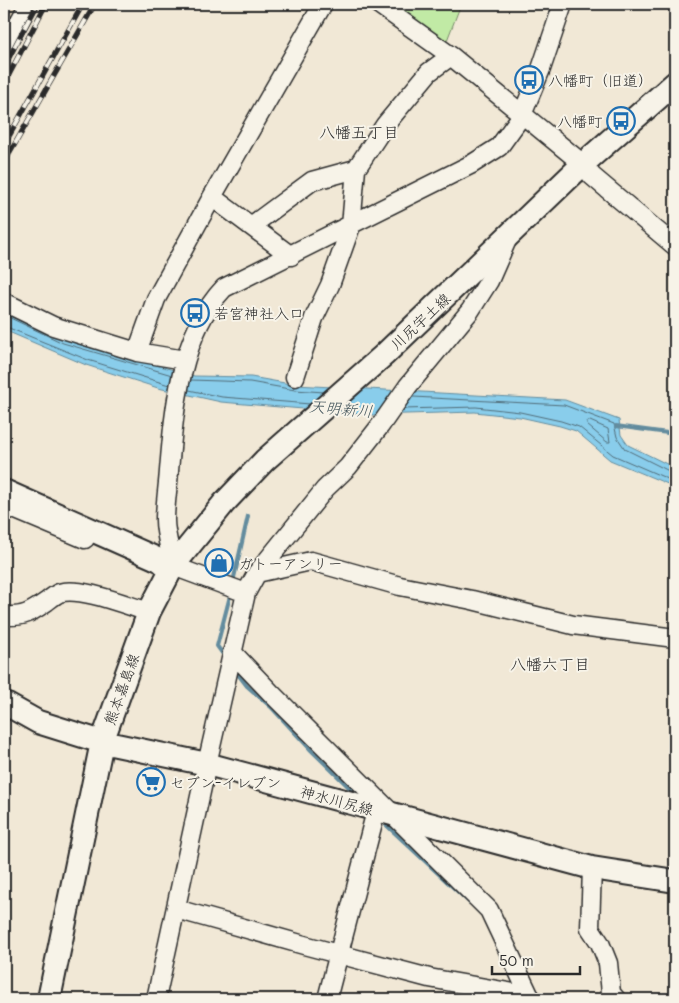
<svg xmlns="http://www.w3.org/2000/svg" width="679" height="1003" font-family="Mali,'Klee One',sans-serif">
	<style>
		.built { fill: #eadbc0 }
		.green { fill: #c1eaa5; stroke: #768a68 }
		.water { fill: #89cdeb; stroke: #638c9e }
		.lines { fill: none; stroke-linecap: round; stroke-linejoin: round }
		.shore { stroke: #516c78; stroke-width: 1 }
		.stream { stroke: #638c9e; stroke-width: 4 }
		.minor-casing { stroke: #2b2b2b; stroke-width: 21 }
		.major-casing { stroke: #2b2b2b; stroke-width: 26 }
		.minor { stroke: #f7f3e8; stroke-width: 18 }
		.major { stroke: #f7f3e8; stroke-width: 22 }
		.rail-casing { stroke: #2b2b2b; stroke-width: 5.5 }
		.rail { stroke: #f7f3e8; stroke-width: 4; stroke-dasharray: 11; stroke-linecap: butt }
		.labels { text-anchor: middle; dominant-baseline: central; stroke-width: 4; stroke-linejoin: round; paint-order: stroke }
		.poi-label { font-size: 15px; fill: #2b2b2b; stroke: #f7f3e8; text-anchor: start }
		.street-label { font-size: 15px; fill: #2b2b2b; stroke: #f7f3e8 }
		.neighbourhood-label { font-size: 16px; fill: #2b2b2b; stroke: #f7f3e8 }
		.water-label { font-size: 16px; font-style: italic; fill: #42545b; stroke: #f7f3e8 }
	</style>
	<rect width="100%" height="100%" fill="#f1e8d6"/>
	<filter id="ink" filterUnits="userSpaceOnUse"><feTurbulence type="fractalNoise" baseFrequency=".02" numOctaves="2"/><feDisplacementMap in="SourceGraphic" scale="10" xChannelSelector="R" yChannelSelector="G"/><feConvolveMatrix kernelMatrix="1 2 1 2 8 2 1 2 1" color-interpolation-filters="sRGB"/></filter>
	<g filter="url(#ink)">
		<!-- built -->
		<path class="built" d="M4,4H19L4,31Z"/>
		<!-- green -->
		<path class="green" d="M392,4H461L446,43Z"/>
		<!-- water -->
		<path class="water" d="M4,310L64,338L194,376L251,377L296,385L565,400L619,420L621,435L628,445L675,468V487L610,460L576,431L560,426L520,417L475,412L373,415L221,402L158,388L86,365L4,330Z"/>
		<g class="lines">
			<!-- shore -->
			<path class="shore" d="M4,315L63,343L172,375
				M4,326L88,360L169,385
				M191,380L250,382L295,390L324,392
				M189,390L222,397L310,404
				M413,397L564,405L614,424L617,437L625,449L671,472L675,473
				M404,409L476,407L520,412L561,421L579,427L613,455L675,482
				M590,421L608,429L610,442H607L587,425V422Z"/>
			<!-- stream -->
			<path class="stream" d="M616,426L675,434
				M233,582L248,516
				M225,657L217,646L231,592
				M234,669L247,686L271,707L310,749L356,794
				M382,821L470,903"/>
			<defs>
				<path id="minor" d="M378,4L451,56L583,164L592,176L675,246
					M4,49L29,4
					M212,197L291,256
					M251,226L312,181L356,169
					M4,302L53,326L137,352L185,360
					M137,352L156,299L212,197L323,4
					M295,377L314,318L330,285L351,226L356,169L385,125L429,72L451,56
					M4,505L85,539
					M161,564L173,566L246,593
					M173,566C171,551 165,535 165,520C165,504 168,487 169,471C174,411 180,334 224,288L472,164L499,147L522,115L541,69L563,4
					M257,573L311,561L400,586L472,600L573,625L675,638
					M4,616C24,617 30,613 46,602C50,599 55,595 59,593C80,586 128,606 149,612
					M232,652L273,695L489,910L531,999
					M592,868L590,928L600,943L608,963L611,993L616,999
					M176,909L304,945L429,978L530,996
					M156,999L207,764L246,593L257,573L325,489L348,467L380,426L408,386L470,311L489,281L507,240
					M327,999L376,811"/>
				<path id="major" d="M4,491L173,566
					M4,703L38,722L102,742L207,764L592,868L675,881
					M49,999L102,742L149,612L173,566L224,503L265,460L384,355L583,164L675,83"/>
			</defs>
			<!-- minor casing -->
			<use href="#minor" class="minor-casing"/>
			<!-- major casing -->
			<use href="#major" class="major-casing"/>
			<!-- minor -->
			<use href="#minor" class="minor"/>
			<!-- major -->
			<use href="#major" class="major"/>
			<defs>
				<path id="rail" d="M4,67L37,4
					M4,84L46,4
					M4,145L83,4
					M4,163L95,4"/>
			</defs>
			<!-- rail casing -->
			<use href="#rail" class="rail-casing"/>
			<!-- rail -->
			<use href="#rail" class="rail"/>
		</g>
	</g>
	<!-- icons -->
	<defs>
		<symbol id="bus-ring" viewBox="-11 -11 22 22"><circle r="9.5" fill="#f7f3e8" stroke="#1f6fb2" stroke-width="1.5"/><path d="M-5-6H5V4H4V6H2V4H-2V6H-4V4H-5ZM-3.5-4V0h7V-4ZM-3.5 1.2v1.5H-2V1.2ZM2 1.2v1.5H3.5V1.2Z" fill="#1f6fb2"/></symbol>
		<symbol id="shop-ring" viewBox="-11 -11 22 22"><circle r="9.5" fill="#f7f3e8" stroke="#1f6fb2" stroke-width="1.5"/><path d="M-5-2.5h2.3a2.7 3.5 0 0 1 5.4 0H5L5.5 6h-11ZM-1.5-2.5h3a1.5 2.3 0 0 0-3 0Z" fill="#1f6fb2"/></symbol>
		<symbol id="supermarket-ring" viewBox="-11 -11 22 22"><circle r="9.5" fill="#f7f3e8" stroke="#1f6fb2" stroke-width="1.5"/><path d="M-6-5.5h2.5l.6 2H6L4.5 2H-2.5L-4.4-4H-6ZM-1.5 3.2a1.3 1.3 0 1 0 .1 0ZM3 3.2a1.3 1.3 0 1 0 .1 0Z" fill="#1f6fb2"/></symbol>
	</defs>
	<g fill-rule="evenodd">
		<use href="#bus-ring" x="513" y="64" width="32" height="32"/>
		<use href="#bus-ring" x="605" y="105" width="32" height="32"/>
		<use href="#bus-ring" x="179" y="297" width="32" height="32"/>
		<use href="#shop-ring" x="203" y="547" width="32" height="32"/>
		<use href="#supermarket-ring" x="135" y="766" width="32" height="32"/>
	</g>
	<g class="labels">
		<!-- poi labels -->
		<g class="poi-label">
			<text x="548" y="80">八幡町（旧道）</text>
			<text x="602" y="121" text-anchor="end">八幡町</text>
			<text x="214" y="313">若宮神社入口</text>
			<text x="238" y="563">ガトーアンリー</text>
			<text x="170" y="782">セブン-イレブン</text>
		</g>
		<!-- street labels -->
		<g class="street-label">
			<text transform="translate(420 321) rotate(-43)">川尻宇土線</text>
			<text transform="translate(121 689) rotate(-70)">熊本嘉島線</text>
			<text transform="translate(337 800) rotate(15)">神水川尻線</text>
		</g>
		<!-- neighbourhood labels -->
		<g class="neighbourhood-label">
			<text x="359" y="131">八幡五丁目</text>
			<text x="550" y="663">八幡六丁目</text>
		</g>
		<!-- water labels -->
		<g class="water-label">
			<text transform="translate(341 408) rotate(5)">天明新川</text>
		</g>
	</g>
	<!-- margin -->
	<rect width="679" height="1003" fill="none" stroke="#f7f3e8" stroke-width="20"/>
	<rect x="10" y="10" width="659" height="983" fill="none" stroke="#2b2b2b" stroke-width="2" filter="url(#ink)"/>
	<!-- scale -->
	<path d="M492 966v8h88v-8" fill="none" stroke="#2b2b2b" stroke-width="2.5"/>
	<text x="499" y="966" font-size="15" fill="#2b2b2b" stroke="#f7f3e8" stroke-width="4" paint-order="stroke">50 m</text>
</svg>
